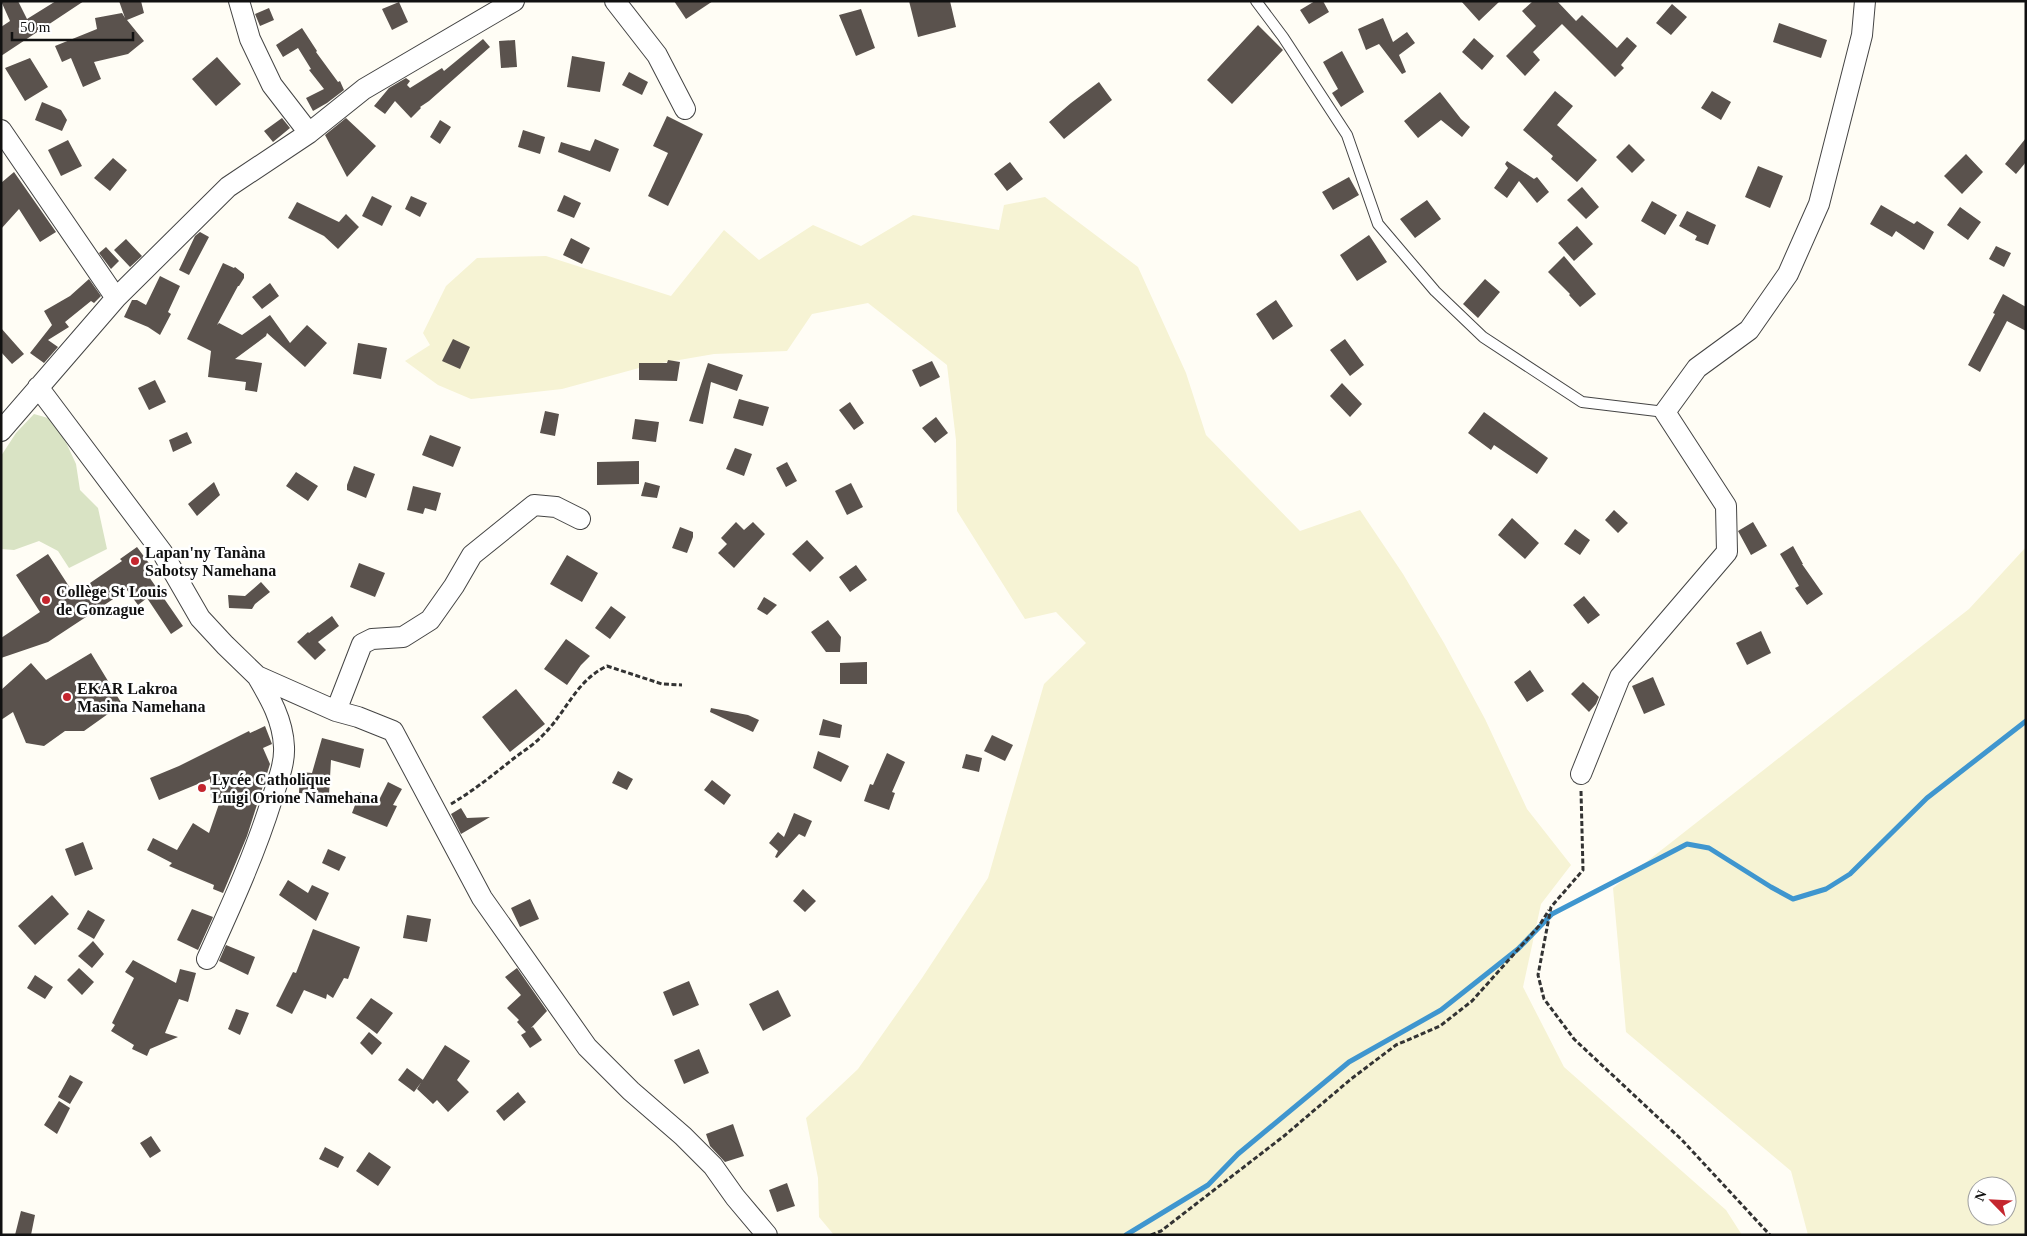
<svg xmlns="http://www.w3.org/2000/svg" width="2027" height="1236" font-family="Georgia,serif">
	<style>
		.farmland { fill: #f6f3d4; fill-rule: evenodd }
		.cemetery { fill: #d9e3c4 }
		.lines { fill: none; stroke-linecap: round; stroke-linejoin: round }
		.stream { stroke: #3f96cf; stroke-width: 5 }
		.building { fill: #5a524d }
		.service-casing { stroke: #444; stroke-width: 12 }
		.minor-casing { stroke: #444; stroke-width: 22 }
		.path { stroke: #333; stroke-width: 3; stroke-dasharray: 5 2.5; stroke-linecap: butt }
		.service { stroke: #fff; stroke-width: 10 }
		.minor { stroke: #fff; stroke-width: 20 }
		.poi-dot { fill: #c4262e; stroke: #fff; stroke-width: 2 }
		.labels { text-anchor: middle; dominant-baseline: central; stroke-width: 5; stroke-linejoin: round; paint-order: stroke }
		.poi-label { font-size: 16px; font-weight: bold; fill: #111; stroke: #fff; text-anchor: start }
	</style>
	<rect width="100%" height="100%" fill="#fffdf5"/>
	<!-- farmland -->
	<path class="farmland" d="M1045,197L1138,267L1186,373L1206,435L1300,531L1360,510L1403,574L1444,643L1485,719L1527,809L1571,865L1541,904L1523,987L1564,1067L1726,1210L1742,1235H834L819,1217L818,1178L806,1118L858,1069L922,978L988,878L1044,684L1086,643L1056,612L1025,619L957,511L956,440L947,365L868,303L812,314L787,351L714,354L650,365L562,389L471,399L438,385L405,361L430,345L423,333L446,286L477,258L546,256L671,296L724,230L759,260L813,225L861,246L913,215L999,230L1004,205Z
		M2026,547V1235H1808L1791,1171L1626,1032L1613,888L1969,609ZM1977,1186H2007V1216H1977Z"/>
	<!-- cemetery -->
	<path class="cemetery" d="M34,414L48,418L64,438L76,464L80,490L98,508L107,549L69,568L58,551L39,541L14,550L1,549V456L16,433Z"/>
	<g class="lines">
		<!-- stream -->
		<path class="stream" d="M1126,1235L1208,1185L1238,1154L1349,1062L1441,1010L1518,949L1552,914L1687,844L1709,848L1771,887L1793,899L1826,889L1850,874L1927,798L2026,721"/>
	</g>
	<!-- building -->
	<path class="building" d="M1,1H18L27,19L56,1H84L1,56V27L10,21Z
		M119,1H141L144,13L127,20L144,41L128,54L94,62L101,79L83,87L71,58L62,62L55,46L97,29L95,18L122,13L125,18Z
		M674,1H713L686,19Z
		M909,1H950L956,27L918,37Z
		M1315,1H1323L1329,12L1309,24L1300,10Z
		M1461,1H1500L1479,21Z
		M1533,1H1557L1576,21L1582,15L1617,48L1627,37L1637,46L1621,65L1624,68L1615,77L1562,24L1533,52L1540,60L1525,76L1506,56L1536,26L1522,11Z
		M399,2L408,22L392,30L382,9Z
		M1672,4L1687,17L1671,35L1656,23Z
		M269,8L274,20L260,26L255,14Z
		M861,9L875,48L856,56L839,15Z
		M1383,18L1393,42L1407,32L1415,43L1399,55L1406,72L1402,74L1379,44L1366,50L1358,29Z
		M1779,23L1827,40L1821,58L1773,42Z
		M1258,25L1283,50L1232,104L1207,80Z
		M302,28L317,51L316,52L338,82L340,81L344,90L327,103L313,111L306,98L324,89L309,70L311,69L298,48L283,57L276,45Z
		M1474,38L1494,56L1482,70L1462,52Z
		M483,39L490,47L429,101L420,107L421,108L411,118L395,101L385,114L374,106L389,88L406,78L410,81L407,85L410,88L442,68L444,71Z
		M515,40L517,67L501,68L499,41Z
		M1342,51L1364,92L1341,107L1332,93L1338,89L1323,62Z
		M572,56L605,62L600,92L567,87Z
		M217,57L241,84L216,106L192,79Z
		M30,58L48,87L25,101L5,68Z
		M629,72L648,82L642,95L622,85Z
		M1099,82L1112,100L1064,139L1049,122L1071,103Z
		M1555,91L1573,106L1557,125L1597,160L1577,182L1551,159L1553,156L1523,130Z
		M1712,91L1731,102L1721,120L1701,108Z
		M1440,92L1461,119L1470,127L1462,137L1441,120L1418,138L1404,121Z
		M42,102L61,110L67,120L62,131L35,120Z
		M667,116L703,134L668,206L648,196L668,153L653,146Z
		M282,118L290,128L273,142L264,131Z
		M346,118L376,146L347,177L325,135Z
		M440,120L451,127L440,144L430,137Z
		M523,130L545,137L540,154L518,147Z
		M2026,138V162L2016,174L2005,164Z
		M595,139L619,149L610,172L558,152L561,142L590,151Z
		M68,140L82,166L61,176L48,150Z
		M1629,144L1645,160L1632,173L1616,157Z
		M1966,154L1983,172L1962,194L1944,176Z
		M113,158L127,170L110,191L94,178Z
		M1507,161L1534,179L1537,177L1549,192L1537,203L1519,181L1507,198L1494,188L1508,168L1505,164Z
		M1010,162L1023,179L1007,191L994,174Z
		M1758,166L1783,176L1770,208L1745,197Z
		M14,172L56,232L40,242L19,209L1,229V183Z
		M1349,177L1359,195L1333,210L1322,192Z
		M1582,187L1599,207L1586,219L1567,200Z
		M564,195L581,203L574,218L557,211Z
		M372,196L392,206L382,226L362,216Z
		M411,196L427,203L420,217L405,209Z
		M1427,200L1441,219L1415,238L1400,219Z
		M1652,201L1677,215L1665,235L1641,221Z
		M297,202L339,222L346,214L359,227L338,249L324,236L288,218Z
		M1881,205L1914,224L1917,221L1934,232L1924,250L1896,231L1892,237L1870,224Z
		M1960,207L1981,222L1968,240L1947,225Z
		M1687,211L1716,225L1708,245L1695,240L1697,236L1679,226Z
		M1577,226L1593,244L1574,261L1558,243Z
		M200,232L209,237L189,275L179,270L195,236Z
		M1369,235L1387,262L1357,281L1340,255Z
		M571,238L590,248L582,264L563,255Z
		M126,239L142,256L130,267L114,250Z
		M1996,246L2011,253L2004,267L1989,259Z
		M106,247L119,261L111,269L99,253Z
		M1564,256L1596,294L1580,307L1569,295L1570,294L1548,272Z
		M223,263L234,268L235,267L244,274V278L239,286H238L217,325L219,323L242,335L270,315L290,343L307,325L327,343L305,367L267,333L266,336L235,359L262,363L257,392L245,390L246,382L208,377L211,351L187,339Z
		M160,276L180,286L168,312L171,314L160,335L148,327L124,317L132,300H137L146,305Z
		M89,279L101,296L94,303L91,301L65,322L69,327L48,340L58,347L44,363L30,353L52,325L44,311L70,296Z
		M1485,279L1500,292L1478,318L1463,304Z
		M270,283L279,296L262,309L252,297Z
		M2003,294L2026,307V331L2007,321L1980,372L1968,365L1995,314L1993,313Z
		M1276,300L1293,326L1273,340L1256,314Z
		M1,328L24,354L12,364L1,352Z
		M453,339L470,347L460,369L442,361Z
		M1345,339L1364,365L1350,376L1330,350Z
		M358,343L387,348L381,379L353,374Z
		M668,360L680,362L677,381L639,380V363H667Z
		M932,361L940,377L920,387L912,370Z
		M708,363L743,375L737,391L711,382L703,424L689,421Z
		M155,380L166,402L149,410L138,388Z
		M1342,383L1362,404L1350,417L1330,396Z
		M739,399L769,407L763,426L733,418Z
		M850,402L864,423L854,430L839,410Z
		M545,411L559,414L555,436L540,433Z
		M1484,412L1548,458L1537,474L1494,445L1491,450L1468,433Z
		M936,417L948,433L935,443L922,428Z
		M635,419L659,422L656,442L632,439Z
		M187,432L192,443L173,452L169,440Z
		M430,435L461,447L453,467L422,455Z
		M735,448L752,454L744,476L726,469Z
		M639,461V484L597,485V462Z
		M787,462L797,481L786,487L776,468Z
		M354,466L375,474L366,498L347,490V485Z
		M296,472L318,486L308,501L286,486Z
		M214,482L220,495L197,516L188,504Z
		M645,482L660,486L657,498L641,496Z
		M851,483L863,507L847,515L835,491Z
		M413,486L441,493L436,511L425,508L423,514L407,510Z
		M1614,510L1628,523L1618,533L1605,520Z
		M1512,518L1539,543L1525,559L1498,535Z
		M736,522L744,530L753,522L765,534L734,568L718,553L727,544L721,538Z
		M1753,522L1767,546L1751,555L1738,531Z
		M680,527L693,532V537L687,553L672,548Z
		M1575,529L1590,540L1580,555L1564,544Z
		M807,540L824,558L810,572L792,554Z
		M1793,546L1803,564H1802L1823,594L1807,605L1795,588L1799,586L1780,554Z
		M137,547L151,566L145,571L183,626L171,634L147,598L138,605L127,590L48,642L1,658V638L40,612L16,575L48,554L74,594L122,561L120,559Z
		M567,555L598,573L582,602L550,584Z
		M359,563L385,573L375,597L350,587Z
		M856,565L867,580L850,592L839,577Z
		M261,582L270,592L255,604L252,609L229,608L228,595L245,596Z
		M1584,596L1600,615L1588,624L1573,605Z
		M764,597L777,605L767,615L757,609Z
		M611,606L626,617L610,639L595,628Z
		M332,616L339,626L318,642L326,650L315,660L297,642L308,632L309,633Z
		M828,620L841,637L840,652H826L811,632Z
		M1761,631L1771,653L1747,665L1736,643Z
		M566,639L590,656L581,665L567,685L544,669Z
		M91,653L122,704L84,731H65L44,746L26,743L13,712L1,720V690L31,663L46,680Z
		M867,662V684H840V663Z
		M1530,670L1544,691L1527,702L1514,682Z
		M1653,677L1665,705L1644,714L1632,686Z
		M1583,682L1599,697L1596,704L1589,712L1571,694Z
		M516,689L545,724L510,752L482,717Z
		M711,708L748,715L759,720L753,732L710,712Z
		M823,719L842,725L840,738L819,735Z
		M265,726L272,744L263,748L270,764L247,836L223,893L213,889L214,885L169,866L172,863L147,850L153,838L177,850L193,823L209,833L220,801L211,798L210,779L159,800L150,778L179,766L249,731L250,733Z
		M992,735L1013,745L1005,761L984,751Z
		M322,738L364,749L360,768L331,760L329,795L299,793L300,772L312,773Z
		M818,751L849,766L841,782L813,768Z
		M887,753L905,762L892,792L895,793L889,810L864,801L870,784L873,785Z
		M966,754L982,758L979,772L962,768Z
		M618,771L633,779L627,790L612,783Z
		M712,780L731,795L724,805L704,790Z
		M388,782L402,789L393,805L397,806L387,827L352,813L360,792L379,800Z
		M461,808L467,818L490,817L461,834L451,814Z
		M794,813L812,821L805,837L799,834L777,858L775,857L778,851L769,843L778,832L784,837Z
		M83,842L93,869L75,876L65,849Z
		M328,849L346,857L339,871L322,863Z
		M288,880L308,893L312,885L329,893L316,921L279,895Z
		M803,889L816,901L805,912L793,901Z
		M52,895L69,914L35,945L18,926Z
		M530,899L539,919L520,927L511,908Z
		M192,909L213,917L198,950L177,940Z
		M88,910L105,920L94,939L77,929Z
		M407,915L431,919L427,942L403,938Z
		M313,929L360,947L348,979L344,978L333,998L327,994L326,999L304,990L292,1014L276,1006L293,972L296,973Z
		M93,941L104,954L92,968L78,956Z
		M226,945L255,957L248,975L219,961Z
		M133,960L176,983L180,969L196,973L188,1002L179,999L165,1033L178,1037L150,1049L147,1056L132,1049L134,1045L111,1031L115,1025L112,1023L134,978L125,972Z
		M79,968L94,982L82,995L67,980Z
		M517,968L547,1011L531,1028L533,1027L542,1040L530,1048L521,1035L526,1032L517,1022L519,1020L507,1008L521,995L505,977Z
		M35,975L53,987L45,999L27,988Z
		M689,981L699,1005L673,1016L663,992Z
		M778,990L791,1016L763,1031L749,1004Z
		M371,998L393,1013L377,1034L356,1018Z
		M236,1009L249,1013L240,1035L228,1029Z
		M369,1032L382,1043L372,1055L360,1043Z
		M445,1045L470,1061L457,1080L469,1092L448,1112L437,1100L433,1104L417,1089Z
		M699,1049L709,1073L684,1084L674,1060Z
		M407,1068L423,1080L414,1092L398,1080Z
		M70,1075L83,1082L70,1104L58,1097Z
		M518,1092L526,1102L504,1121L496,1111Z
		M59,1101L70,1108L57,1134L44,1125Z
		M733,1124L744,1156L725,1162L710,1146L706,1134Z
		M151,1136L161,1151L150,1158L140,1143Z
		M325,1147L344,1157L338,1168L319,1159Z
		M369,1152L391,1167L378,1186L356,1171Z
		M787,1183L795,1206L777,1212L769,1190Z
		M21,1211L35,1215L31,1235H15Z"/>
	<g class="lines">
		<defs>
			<path id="service" d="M1256,1L1283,37L1347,135L1378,224L1435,291L1483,337L1582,402L1665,412"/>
			<path id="minor" d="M239,1L250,39L272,85L309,133
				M615,1L657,55L685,109
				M1,130L116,298
				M38,387L162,552L200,618L225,645L257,676L336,711L358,717L393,731L482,898L587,1047L631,1091L683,1136L713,1166L735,1197L767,1235
				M1,431L116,298L228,187L309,133L364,89L514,1
				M336,711L362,644L372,639L403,637L430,620L454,586L472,555L534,505L556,507L580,519
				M1581,774L1620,677L1727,552L1726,506L1665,412L1697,368L1749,330L1788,274L1819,204L1862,35L1865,1
				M207,959C231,906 255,854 272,799C277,783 285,764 284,747C283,720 270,698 257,676"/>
		</defs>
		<!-- service casing -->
		<use href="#service" class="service-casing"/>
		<!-- minor casing -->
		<use href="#minor" class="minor-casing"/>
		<!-- path -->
		<path class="path" d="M1581,791L1583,870L1551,907L1538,975L1544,999L1574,1039L1682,1140L1770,1235
			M451,804C473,791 493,775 513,759C522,752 532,746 540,738C567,713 574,682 607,666L662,684L682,685
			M1151,1235L1161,1231L1284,1136L1351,1079L1396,1045L1440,1026L1472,1001L1539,926L1549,910"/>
		<!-- service -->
		<use href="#service" class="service"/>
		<!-- minor -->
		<use href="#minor" class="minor"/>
	</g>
	<!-- markers -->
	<g class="poi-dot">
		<circle cx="135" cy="561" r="5"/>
		<circle cx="46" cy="600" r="5"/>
		<circle cx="67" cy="697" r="5"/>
		<circle cx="202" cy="788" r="5"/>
	</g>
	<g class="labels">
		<!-- poi labels -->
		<g class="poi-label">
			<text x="145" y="552">Lapan'ny Tanàna<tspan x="145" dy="18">Sabotsy Namehana</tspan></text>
			<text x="56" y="591">Collège St Louis<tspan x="56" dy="18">de Gonzague</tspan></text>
			<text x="77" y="688">EKAR Lakroa<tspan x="77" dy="18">Masina Namehana</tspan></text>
			<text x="212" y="779">Lycée Catholique<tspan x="212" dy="18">Luigi Orione Namehana</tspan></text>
		</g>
	</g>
	<!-- border -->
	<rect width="2027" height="1236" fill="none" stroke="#111111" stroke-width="5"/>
	<!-- north arrow -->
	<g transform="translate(1992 1201) rotate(294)"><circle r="24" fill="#ffffff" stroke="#a0a0a0"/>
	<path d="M0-4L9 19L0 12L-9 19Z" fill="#c4262e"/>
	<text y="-8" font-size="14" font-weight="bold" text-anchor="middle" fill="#111111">N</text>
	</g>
	<!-- scale -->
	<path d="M12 32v8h121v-8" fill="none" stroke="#111111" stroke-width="2.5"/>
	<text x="20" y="32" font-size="15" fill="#111111" stroke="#ffffff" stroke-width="4" paint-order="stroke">50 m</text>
</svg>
